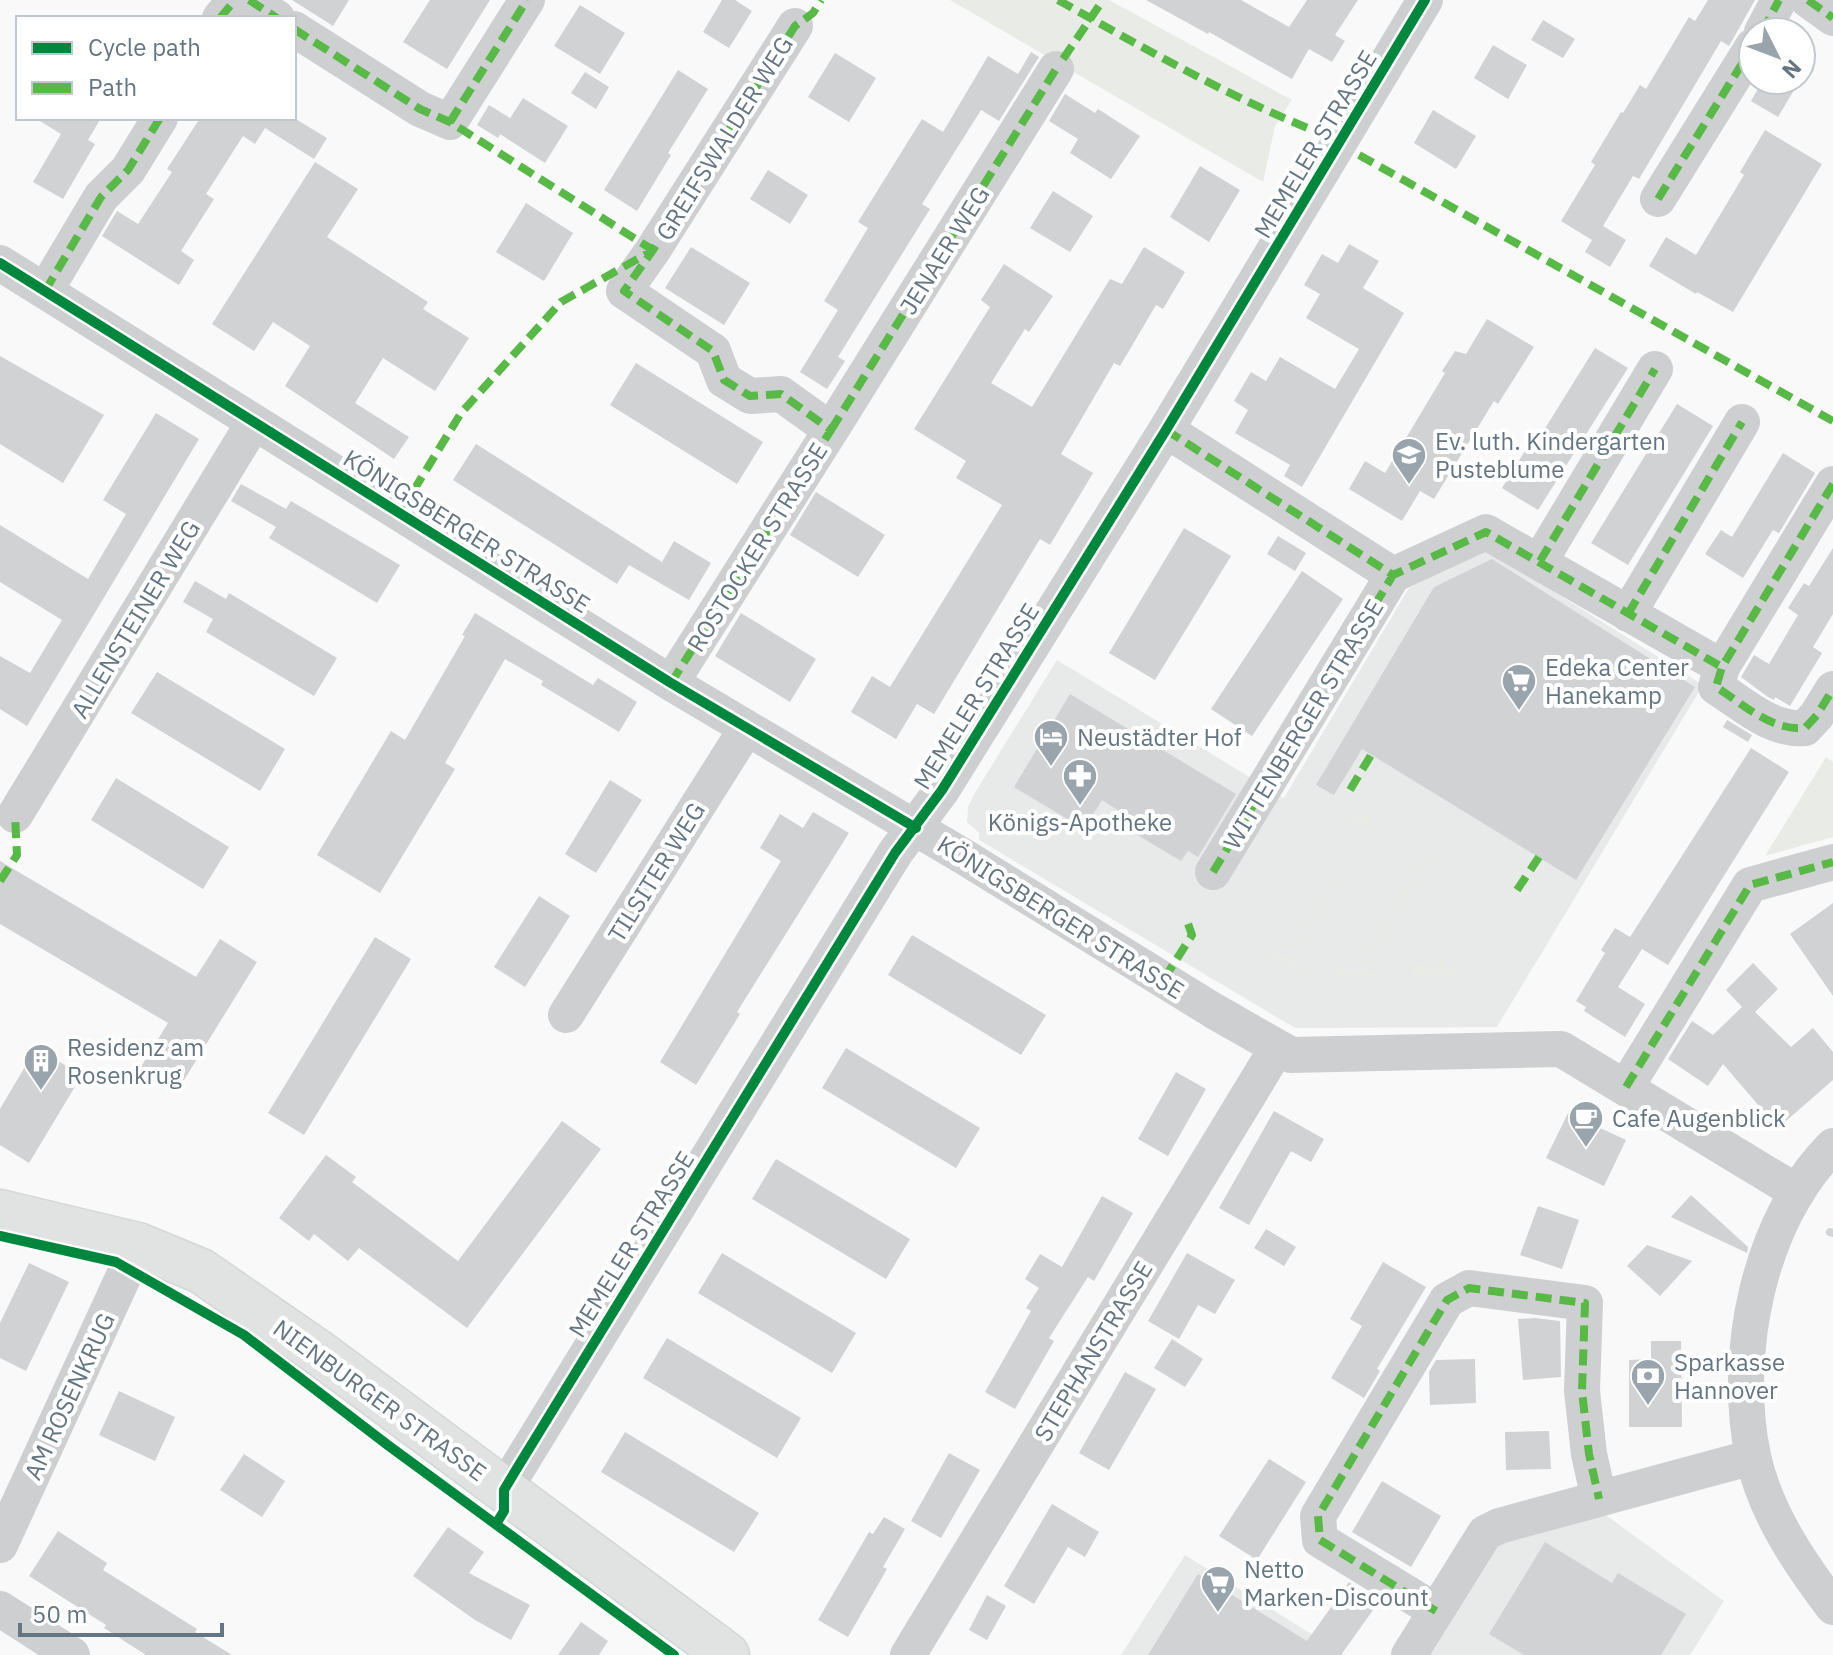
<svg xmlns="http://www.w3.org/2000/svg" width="1833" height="1655" font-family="'IBM Plex Sans',sans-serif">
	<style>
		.built { fill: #e8e9e9 }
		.green { fill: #e8ebe6 }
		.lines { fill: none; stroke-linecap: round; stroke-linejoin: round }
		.stream { stroke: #ced6d9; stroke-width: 8 }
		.building { fill: #d0d2d3 }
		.major-casing { stroke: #d5d6d7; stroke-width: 47 }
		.minor { stroke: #cecfd0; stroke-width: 36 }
		.major { stroke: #e1e2e2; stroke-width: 44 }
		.quiet { stroke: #58b947; stroke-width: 8; stroke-dasharray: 16 8; stroke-linecap: butt }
		.cycleway-casing { stroke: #fff; stroke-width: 15 }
		.cycleway { stroke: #00873e; stroke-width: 10 }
		.labels { text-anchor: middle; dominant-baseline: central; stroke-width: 8; stroke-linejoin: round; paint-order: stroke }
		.street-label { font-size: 24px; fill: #657683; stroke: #fff }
		.poi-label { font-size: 24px; fill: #657683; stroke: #fff; text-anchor: start }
	</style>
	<rect width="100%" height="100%" fill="#f9f9f9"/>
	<!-- built -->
	<path class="built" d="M1486,549L1703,685L1497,1027L1295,1028L979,840V833L967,822L968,807L976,791L1057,660L1284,798L1409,588Z
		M1581,1497L1724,1601L1690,1655H1391L1464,1533Z
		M1185,1555L1345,1655H1121Z"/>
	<!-- green -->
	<path class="green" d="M950,0H1109L1292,100L1275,126L1263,182Z
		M1826,757L1833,762V837L1765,856Z
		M1354,817L1374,818L1288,960L1305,970L1301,974L1268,952L1270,949L1286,958L1366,829L1349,818Z
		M1429,852L1432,853L1363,966L1377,975L1375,977L1336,976L1334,972L1339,965L1355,974Z
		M1473,907L1441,963L1456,973L1454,977L1413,978L1411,973L1418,962L1434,971Z"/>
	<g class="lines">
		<!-- stream -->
		<path class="stream" d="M1830,1232L1833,1233"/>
	</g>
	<!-- building -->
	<path class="building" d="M292,0H349L333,26Z
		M430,0H490L447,69L403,42Z
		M722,0H735L752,11L729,48L703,32Z
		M1146,0H1241L1289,27L1307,0H1358L1335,35L1345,41L1332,62L1309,49L1292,79L1209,32L1208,34Z
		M1708,0H1755L1729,46L1721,41L1639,179L1633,176L1603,226L1626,240L1610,267L1585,252L1592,240L1561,221L1595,165L1591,162L1621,112L1623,113L1640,85L1646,89L1689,17L1695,21Z
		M580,5L625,33L600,74L554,46Z
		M1543,20L1575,39L1563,58L1531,40Z
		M1493,45L1527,65L1508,99L1474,78Z
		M1031,52L1039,57L999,121L981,110L922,204L930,209L838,357L845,361L827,389L800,372L838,310L824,301L868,228L858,222L922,119L943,132L988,56L1018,74Z
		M835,53L876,78L849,122L808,97Z
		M678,70L708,89L668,153L671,155L637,211L604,190Z
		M585,72L609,87L596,109L571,93Z
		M1763,80H1800L1778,117L1751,101Z
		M1065,94L1095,113L1098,109L1140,136L1111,179L1070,153L1078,139L1049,121Z
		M523,98L568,126L545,163L500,134Z
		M489,105L510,118L498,138L477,125Z
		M1433,110L1476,136L1456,169L1414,143Z
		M35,118H101L88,140L95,144L63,199L33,182L61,134Z
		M200,118H294L327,138L314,159L265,128L255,144L243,136L206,194L214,199L181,251L194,260L179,285L102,236L117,211L138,224L172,172L167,169Z
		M1765,130L1822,164L1733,312L1697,292L1696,294L1649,266L1666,237L1696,255L1744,175L1740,172Z
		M315,162L358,189L327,237L428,302L423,309L469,338L435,391L383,358L355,403L409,437L394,459L285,386L310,346L273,322L254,351L212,324Z
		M1200,166L1240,190L1209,242L1170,217Z
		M768,170L808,195L790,224L750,199Z
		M1053,191L1093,216L1070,252L1030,228Z
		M526,203L573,233L544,281L496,252Z
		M1349,244L1379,261L1363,288L1404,313L1302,487L1284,476L1290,465L1235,433L1248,410L1234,401L1251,372L1266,381L1280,357L1335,389L1359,349L1306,318L1320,294L1304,285L1322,254L1338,263Z
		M691,247L750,283L724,325L665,288Z
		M1144,247L1185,272L1163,309L1156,305L1120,366L1114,363L1061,454L1093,473L1050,545L1040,539L934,714L917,704L896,739L851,712L872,676L890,687L1002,505L956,478L966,461L914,429L990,307L981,300L1004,264L1053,296L1029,332L1025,329L991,383L1032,407L1110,279L1122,284Z
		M1487,319L1534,347L1498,404L1494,401L1434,499L1420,491L1402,521L1349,489L1365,461L1385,473L1445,373L1442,371L1455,351L1466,354Z
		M1595,348L1628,368L1538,510L1502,488L1537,432L1541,435Z
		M0,356L104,415L63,483L0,444Z
		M636,363L763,442L737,484L610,405Z
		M1677,404L1713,426L1628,565L1591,543Z
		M156,413L199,439L27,726L0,709V656L30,673L62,620L0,582V525L88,579L126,514L103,500Z
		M476,444L662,562L674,541L711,563L689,600L629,565L617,584L453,480Z
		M1783,453L1815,473L1779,533L1773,530L1743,578L1705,554L1721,530L1732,537Z
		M241,484L286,509L291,501L400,565L377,603L269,538L276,527L231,501Z
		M816,492L885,535L858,577L790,535Z
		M1184,528L1231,556L1155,680L1109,653Z
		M1278,536L1306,553L1295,571L1267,554Z
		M1833,548V614L1813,647L1822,653L1790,706L1775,697L1774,700L1768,697L1741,677L1754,655L1769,664L1798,615L1788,608L1804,583L1809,586Z
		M1492,559L1695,687L1576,880L1362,749L1334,795L1316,785L1434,587Z
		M1302,571L1343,599L1252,736L1211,709Z
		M195,581L226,599L229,593L337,658L314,696L206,632L213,619L183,602Z
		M475,613L593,685L598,678L637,702L619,732L541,685L543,681L505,659L445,763L455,769L380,893L317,855L391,731L405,740L465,636L462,635Z
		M741,613L816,659L790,702L715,656Z
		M157,672L285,749L260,791L131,713Z
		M1070,694L1236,794L1198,857L1188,851L1181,861L1134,833L1140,824L1102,800L1084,829L1014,787Z
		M1727,720L1752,735L1748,742L1723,727Z
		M1751,748L1789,772L1668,965L1642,949L1618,987L1645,1004L1625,1037L1584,1011L1586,1007L1576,1001L1605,953L1601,950L1615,928L1630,937Z
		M116,778L229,847L203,889L91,820Z
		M610,780L642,800L596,873L565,854Z
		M813,812L849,833L737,1012L740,1014L696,1085L660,1062L781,861L760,848L780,814L803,828Z
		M0,861L196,977L220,939L257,962L176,1093L139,1070L168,1023L0,924Z
		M539,896L570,916L525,987L494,967Z
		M1833,903V996L1790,934Z
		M912,935L1046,1015L1021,1055L888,975Z
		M375,937L411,959L304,1135L268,1113Z
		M1753,963L1778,989L1755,1012L1791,1047L1813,1028L1833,1052V1080L1778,1128L1723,1064L1708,1086L1668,1059L1692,1021L1713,1035L1742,1007L1726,990Z
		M36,1048L82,1075L29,1163L0,1145V1109Z
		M846,1048L980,1128L956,1168L822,1088Z
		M1176,1072L1206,1089L1168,1156L1138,1139Z
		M1274,1111L1324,1139L1311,1162L1291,1151L1249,1225L1219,1208Z
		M1568,1113L1626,1140L1604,1186L1546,1158Z
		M562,1121L601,1149L467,1328L359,1248L348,1261L314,1234L309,1241L279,1218L326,1155L356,1177L352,1182L458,1261Z
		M776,1159L910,1239L886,1279L752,1199Z
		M1691,1195L1748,1247L1747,1253L1671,1217Z
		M1102,1196L1133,1213L1094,1281L1088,1277L1049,1338L1054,1341L1015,1409L985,1392L1031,1311L1026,1308L1039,1288L1025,1279L1040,1254L1062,1267Z
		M1538,1206L1579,1220L1562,1269L1520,1255Z
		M1266,1229L1296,1247L1284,1266L1254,1248Z
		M1647,1245L1692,1261L1660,1296L1627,1266Z
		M722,1253L856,1333L832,1373L698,1293Z
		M1187,1253L1235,1280L1215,1314L1198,1305L1179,1339L1148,1321Z
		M1383,1262L1426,1287L1377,1369L1380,1371L1364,1398L1331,1378L1362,1326L1350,1319Z
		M29,1263L69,1282L26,1371L0,1358V1323Z
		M1535,1318L1560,1321L1561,1377L1523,1380L1518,1319Z
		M667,1338L801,1418L777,1458L643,1378Z
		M1172,1339L1203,1359L1185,1387L1154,1368Z
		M1651,1341H1681L1682,1427H1629V1360L1651,1359Z
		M1475,1359L1476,1403L1430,1405L1429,1372L1436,1360Z
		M1125,1372L1156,1389L1109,1470L1079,1453Z
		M119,1391L175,1417L155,1461L99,1435Z
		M1549,1431L1551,1469L1506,1470L1505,1432Z
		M625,1432L759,1513L734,1552L601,1472Z
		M949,1453L980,1470L941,1538L911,1521Z
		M244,1454L285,1481L262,1517L220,1490Z
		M1269,1459L1306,1482L1257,1560L1219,1536Z
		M1382,1481L1441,1516L1411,1567L1352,1532Z
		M1052,1504L1099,1532L1085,1557L1068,1547L1034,1604L1004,1586Z
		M884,1517L905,1529L883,1567L887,1569L848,1637L818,1620L869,1532L873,1534Z
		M448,1527L484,1552L469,1573L530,1605L511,1640L475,1620L413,1576Z
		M58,1531L107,1563L103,1570L197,1629L195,1632L232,1655H146L104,1628L106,1625L29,1576Z
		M1545,1542L1612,1583L1618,1573L1686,1614L1661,1655H1524L1489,1634Z
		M1198,1574L1307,1641L1349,1582L1378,1603L1341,1655H1148Z
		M987,1595L1006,1606L987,1640L969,1630Z
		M581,1622L608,1641L599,1655H558Z"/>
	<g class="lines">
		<defs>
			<path id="major" d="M0,1212L138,1245L201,1271L318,1352L727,1655"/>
		</defs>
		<!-- major casing -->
		<use href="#major" class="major-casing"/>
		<!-- minor -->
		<path class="minor" d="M249,0L277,18
			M1808,0L1833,18
			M220,18L235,0
			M294,29L420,109L450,122L527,0
			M1762,32L1779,0
			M1658,199L1753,46
			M0,263L671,683L966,858L1214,1011L1291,1055L1561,1049L1797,1192
			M45,291L101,197L128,170L160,118
			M831,430L1056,69
			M1166,430L1393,575L1486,532L1722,667
			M1833,484L1722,667L1716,687C1743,704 1771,731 1805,728L1817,715L1833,689
			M1540,561L1655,369
			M1628,614L1742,422
			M671,683L831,430L781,394L750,396L724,380L713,351L624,291L653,250L795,26
			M15,815L254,422
			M1213,872L1393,575
			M566,1015L746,729
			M1626,1087L1750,885L1833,862
			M1833,1146C1758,1221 1732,1355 1753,1456C1765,1512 1799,1562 1833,1607
			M504,1490L895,853L942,790L1166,430L1425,0
			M0,1545L138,1245
			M0,1609L72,1655
			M1436,1611L1320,1540L1318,1516L1447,1300L1469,1288L1585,1303L1582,1391L1589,1454L1599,1499
			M908,1655L1277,1048
			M1409,1655L1485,1533L1499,1526L1753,1457"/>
		<!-- major -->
		<use href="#major" class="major"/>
		<!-- quiet -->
		<path class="quiet" d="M249,0L277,18
			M1058,0C1142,47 1225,95 1315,131
			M1808,0L1833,18
			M220,18L235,0
			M294,29L420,109L450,122L653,250
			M1762,32L1779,0
			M1063,59L1103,0
			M450,122L527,0
			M1359,155L1833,421
			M1658,199L1753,46
			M45,291L101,197L128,170L160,118
			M831,430L1056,69
			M1166,430L1393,575L1486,532L1722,667
			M1833,484L1722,667L1716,687C1743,704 1771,731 1805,728L1817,715L1833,689
			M401,511L461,413L561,302L650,252
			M1540,561L1655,369
			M1628,614L1742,422
			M671,683L831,430L781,394L750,396L724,380L713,351L624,291L653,250L795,26L813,13L821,0
			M1350,790L1371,755
			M1213,872L1393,575
			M0,881L17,855L15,815
			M1517,890L1539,857
			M1164,979L1192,935L1186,918
			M1626,1087L1750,885L1833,862
			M1436,1611L1320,1540L1318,1516L1447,1300L1469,1288L1585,1303L1582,1391L1589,1454L1599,1499"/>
		<defs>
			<path id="cycleway" d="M0,263L671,683L916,828
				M0,1236L116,1262L244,1335L389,1446L674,1655
				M496,1524L504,1511V1490L519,1465L895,853L942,790L1166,430L1425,0"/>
		</defs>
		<!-- cycleway casing -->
		<use href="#cycleway" class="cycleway-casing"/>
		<!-- cycleway -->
		<use href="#cycleway" class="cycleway"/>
	</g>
	<!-- icons -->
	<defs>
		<symbol id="school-pin" viewBox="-11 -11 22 30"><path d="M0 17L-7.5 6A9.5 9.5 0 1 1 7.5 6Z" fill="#99a4ac" stroke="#fff"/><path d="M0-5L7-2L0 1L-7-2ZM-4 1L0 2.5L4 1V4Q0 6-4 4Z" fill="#fff"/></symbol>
		<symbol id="supermarket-pin" viewBox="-11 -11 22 30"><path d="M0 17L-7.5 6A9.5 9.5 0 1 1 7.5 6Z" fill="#99a4ac" stroke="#fff"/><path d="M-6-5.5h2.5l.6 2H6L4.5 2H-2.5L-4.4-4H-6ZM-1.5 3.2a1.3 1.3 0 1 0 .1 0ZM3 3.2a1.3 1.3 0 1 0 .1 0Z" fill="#fff"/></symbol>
		<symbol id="hotel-pin" viewBox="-11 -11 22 30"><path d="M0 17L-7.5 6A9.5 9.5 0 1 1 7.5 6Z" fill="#99a4ac" stroke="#fff"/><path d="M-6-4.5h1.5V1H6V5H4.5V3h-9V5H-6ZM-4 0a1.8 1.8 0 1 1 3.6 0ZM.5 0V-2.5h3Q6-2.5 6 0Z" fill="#fff"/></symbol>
		<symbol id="pharmacy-pin" viewBox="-11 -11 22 30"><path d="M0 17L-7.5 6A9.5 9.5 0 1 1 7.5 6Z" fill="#99a4ac" stroke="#fff"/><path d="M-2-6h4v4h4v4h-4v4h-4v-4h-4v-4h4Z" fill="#fff"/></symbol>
		<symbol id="building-pin" viewBox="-11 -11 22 30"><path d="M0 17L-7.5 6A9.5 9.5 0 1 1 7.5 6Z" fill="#99a4ac" stroke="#fff"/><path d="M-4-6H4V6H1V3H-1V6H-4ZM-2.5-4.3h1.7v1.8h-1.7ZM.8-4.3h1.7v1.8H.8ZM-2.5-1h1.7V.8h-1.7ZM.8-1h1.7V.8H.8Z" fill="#fff"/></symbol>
		<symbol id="cafe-pin" viewBox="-11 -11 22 30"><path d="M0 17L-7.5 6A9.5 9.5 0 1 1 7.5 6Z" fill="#99a4ac" stroke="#fff"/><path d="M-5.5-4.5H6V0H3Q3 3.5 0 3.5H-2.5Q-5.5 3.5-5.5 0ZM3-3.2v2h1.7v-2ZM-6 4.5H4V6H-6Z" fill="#fff"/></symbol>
		<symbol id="bank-pin" viewBox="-11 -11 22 30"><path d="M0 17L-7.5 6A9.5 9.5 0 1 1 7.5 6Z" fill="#99a4ac" stroke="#fff"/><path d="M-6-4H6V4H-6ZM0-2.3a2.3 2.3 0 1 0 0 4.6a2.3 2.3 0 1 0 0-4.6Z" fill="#fff"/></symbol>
	</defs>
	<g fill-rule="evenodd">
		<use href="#school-pin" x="1389" y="435" width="40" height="54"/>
		<use href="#supermarket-pin" x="1499" y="661" width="40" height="54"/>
		<use href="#hotel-pin" x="1031" y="717" width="40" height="54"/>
		<use href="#pharmacy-pin" x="1060" y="756" width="40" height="54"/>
		<use href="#building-pin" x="21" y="1041" width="40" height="54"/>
		<use href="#cafe-pin" x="1566" y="1098" width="40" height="54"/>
		<use href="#bank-pin" x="1628" y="1356" width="40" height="54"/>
		<use href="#supermarket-pin" x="1198" y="1563" width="40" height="54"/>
	</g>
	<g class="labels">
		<!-- street labels -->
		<g class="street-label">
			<text transform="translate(724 138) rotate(-58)">GREIFSWALDER WEG</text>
			<text transform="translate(1315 144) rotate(-59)">MEMELER STRASSE</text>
			<text transform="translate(944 250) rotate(-58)">JENAER WEG</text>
			<text transform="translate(467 531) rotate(32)">KÖNIGSBERGER STRASSE</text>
			<text transform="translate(757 547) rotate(-58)">ROSTOCKER STRASSE</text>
			<text transform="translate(135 619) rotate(-59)">ALLENSTEINER WEG</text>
			<text transform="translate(976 696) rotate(-58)">MEMELER STRASSE</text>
			<text transform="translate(1303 724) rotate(-59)">WITTENBERGER STRASSE</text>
			<text transform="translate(656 872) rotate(-58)">TILSITER WEG</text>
			<text transform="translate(1061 917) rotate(32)">KÖNIGSBERGER STRASSE</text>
			<text transform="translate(631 1244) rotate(-58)">MEMELER STRASSE</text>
			<text transform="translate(1093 1351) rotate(-59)">STEPHANSTRASSE</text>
			<text transform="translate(69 1396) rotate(-65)">AM ROSENKRUG</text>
			<text transform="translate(380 1400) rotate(36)">NIENBURGER STRASSE</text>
		</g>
		<!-- poi labels -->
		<g class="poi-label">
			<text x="1435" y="441">Ev. luth. Kindergarten<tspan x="1435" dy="28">Pusteblume</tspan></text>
			<text x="1545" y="667">Edeka Center<tspan x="1545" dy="28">Hanekamp</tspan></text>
			<text x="1077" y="737">Neustädter Hof</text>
			<text x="1080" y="822" text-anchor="middle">Königs-Apotheke</text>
			<text x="67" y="1047">Residenz am<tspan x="67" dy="28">Rosenkrug</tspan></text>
			<text x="1612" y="1118">Cafe Augenblick</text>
			<text x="1674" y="1362">Sparkasse<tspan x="1674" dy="28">Hannover</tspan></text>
			<text x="1244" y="1569">Netto<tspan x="1244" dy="28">Marken-Discount</tspan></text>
		</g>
	</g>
	<!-- legend -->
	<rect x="16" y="16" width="280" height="104" fill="#ffffff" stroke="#c1c8cd" stroke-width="2"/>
	<rect x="32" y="42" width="40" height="12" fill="#00873e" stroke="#c1c8cd" stroke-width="2"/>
	<text x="88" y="56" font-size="24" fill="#657683">Cycle path</text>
	<rect x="32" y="82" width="40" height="12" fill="#58b947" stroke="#c1c8cd" stroke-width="2"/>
	<text x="88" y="96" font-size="24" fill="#657683">Path</text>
	<!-- north arrow -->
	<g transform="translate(1777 56) rotate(132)"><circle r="38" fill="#ffffff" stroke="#c1c8cd" stroke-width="2"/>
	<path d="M0-6L14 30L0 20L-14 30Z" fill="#99a4ac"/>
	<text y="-12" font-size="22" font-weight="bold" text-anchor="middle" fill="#657683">N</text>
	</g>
	<!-- scale -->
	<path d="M20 1623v12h202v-12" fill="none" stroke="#657683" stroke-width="4"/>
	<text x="32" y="1623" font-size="24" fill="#657683" stroke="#ffffff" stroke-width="6" paint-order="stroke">50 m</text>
</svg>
